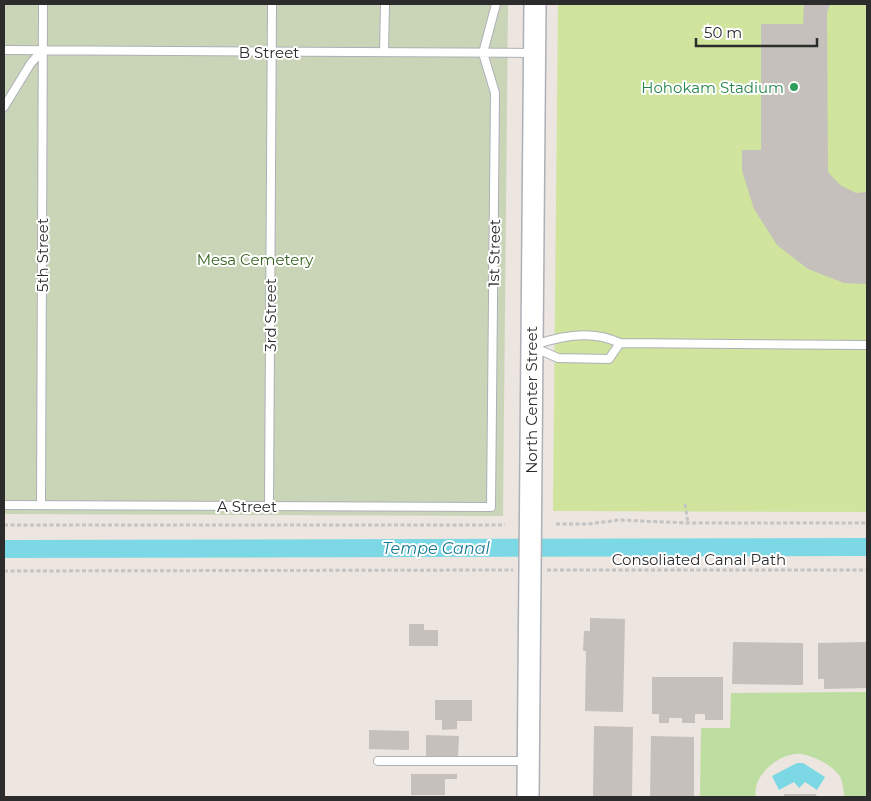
<svg xmlns="http://www.w3.org/2000/svg" width="871" height="801" font-family="Montserrat,sans-serif">
	<style>
		.green { fill: #bedea1 }
		.cemetery { fill: #cad5b8 }
		.pitch { fill: #d0e49d }
		.water { fill: #7cd8e5 }
		.lines { fill: none; stroke-linecap: round; stroke-linejoin: round }
		.canal { stroke: #7cd8e5; stroke-width: 18 }
		.building { fill: #c5c0bb }
		.lane-casing { stroke: #acb0b7; stroke-width: 10 }
		.secondary-casing { stroke: #acb0b7; stroke-width: 24 }
		.path { stroke: #c4c4c4; stroke-width: 3; stroke-dasharray: 4 2.5; stroke-linecap: butt }
		.lane { stroke: #fff; stroke-width: 8 }
		.secondary { stroke: #fff; stroke-width: 21 }
		.leisure-dot { fill: #2e9e5b; stroke: #fff; stroke-width: 2 }
		.labels { text-anchor: middle; dominant-baseline: central; stroke-width: 4; stroke-linejoin: round; paint-order: stroke }
		.street-label { font-size: 15px; fill: #2c2c2c; stroke: #fff }
		.leisure-label { font-size: 15px; fill: #27864d; stroke: #fff; text-anchor: end }
		.park-label { font-size: 15px; fill: #386421; stroke: #fff }
		.water-label { font-size: 16px; font-style: italic; fill: #197a93; stroke: #fff }
	</style>
	<rect width="100%" height="100%" fill="#ece5e0"/>
	<!-- green -->
	<path class="green" d="M867,692V797H845C843,791 843,780 839,775C830,764 816,757 802,754C781,751 751,776 756,797H700L701,728H730L731,693Z"/>
	<!-- cemetery -->
	<path class="cemetery" d="M4,4H508L503,516L4,514Z"/>
	<!-- pitch -->
	<path class="pitch" d="M558,4H867V512L553,511Z"/>
	<!-- water -->
	<path class="water" d="M797,763H803L825,777L817,790L805,782L799,788L794,782L779,790L772,776Z"/>
	<g class="lines">
		<!-- canal -->
		<path class="canal" d="M4,549L867,547"/>
	</g>
	<!-- building -->
	<path class="building" d="M804,4H830L827,13L828,172L840,185L856,193L867,192V284L844,283L808,269L777,245L754,209L742,171V150H761V24H803Z
		M590,618L625,619L623,712L585,711L586,651H583L584,631H590Z
		M409,624H424V630H438V646H409Z
		M733,642L803,643V685L732,684Z
		M867,642V688L824,689V679H818V643Z
		M652,677H723V720H705V714H695V723H682V718H669V723H659V714H652Z
		M435,700H472V721H457V729L442,730V720H435Z
		M594,726L633,727L632,797H593Z
		M369,730L409,731V750L369,749Z
		M426,735L459,736L458,756H426Z
		M651,736L694,737V797H650Z
		M411,774H457V779H445V795H411Z
		M784,794H816L817,797H784Z"/>
	<g class="lines">
		<defs>
			<path id="lane" d="M4,50L534,53
				M384,52L385,4
				M4,107L31,63L43,50
				M535,345C562,335 593,330 620,343L867,345
				M533,347L558,358L609,359L620,343
				M4,505L491,507L495,93L483,53L496,4
				M41,505L43,4
				M269,506L272,4
				M378,761H526"/>
			<path id="secondary" d="M528,797L535,4"/>
		</defs>
		<!-- lane casing -->
		<use href="#lane" class="lane-casing"/>
		<!-- secondary casing -->
		<use href="#secondary" class="secondary-casing"/>
		<!-- path -->
		<path class="path" d="M685,504L688,523
			M556,524H588L619,520L688,523H867
			M4,525H505
			M547,570H867
			M4,571L513,570"/>
		<!-- lane -->
		<use href="#lane" class="lane"/>
		<!-- secondary -->
		<use href="#secondary" class="secondary"/>
	</g>
	<!-- markers -->
	<circle class="leisure-dot" cx="794" cy="87" r="5"/>
	<g class="labels">
		<!-- street labels -->
		<g class="street-label">
			<text x="269" y="52">B Street</text>
			<text transform="translate(494 253) rotate(-89)">1st Street</text>
			<text transform="translate(42 255) rotate(-90)">5th Street</text>
			<text transform="translate(270 315) rotate(-90)">3rd Street</text>
			<text transform="translate(531 400) rotate(-90)">North Center Street</text>
			<text x="247" y="506">A Street</text>
			<text x="699" y="559">Consoliated Canal Path</text>
		</g>
		<!-- leisure labels -->
		<g class="leisure-label">
			<text x="784" y="87">Hohokam Stadium</text>
		</g>
		<!-- park labels -->
		<g class="park-label">
			<text x="255" y="259">Mesa Cemetery</text>
		</g>
		<!-- water labels -->
		<g class="water-label">
			<text x="436" y="548">Tempe Canal</text>
		</g>
	</g>
	<!-- border -->
	<rect width="871" height="801" fill="none" stroke="#2c2c2c" stroke-width="10"/>
	<!-- scale -->
	<path d="M696 38v8h121v-8" fill="none" stroke="#2c2c2c" stroke-width="2.5"/>
	<text x="704" y="38" font-size="15" fill="#2c2c2c" stroke="#ffffff" stroke-width="4" paint-order="stroke">50 m</text>
</svg>
